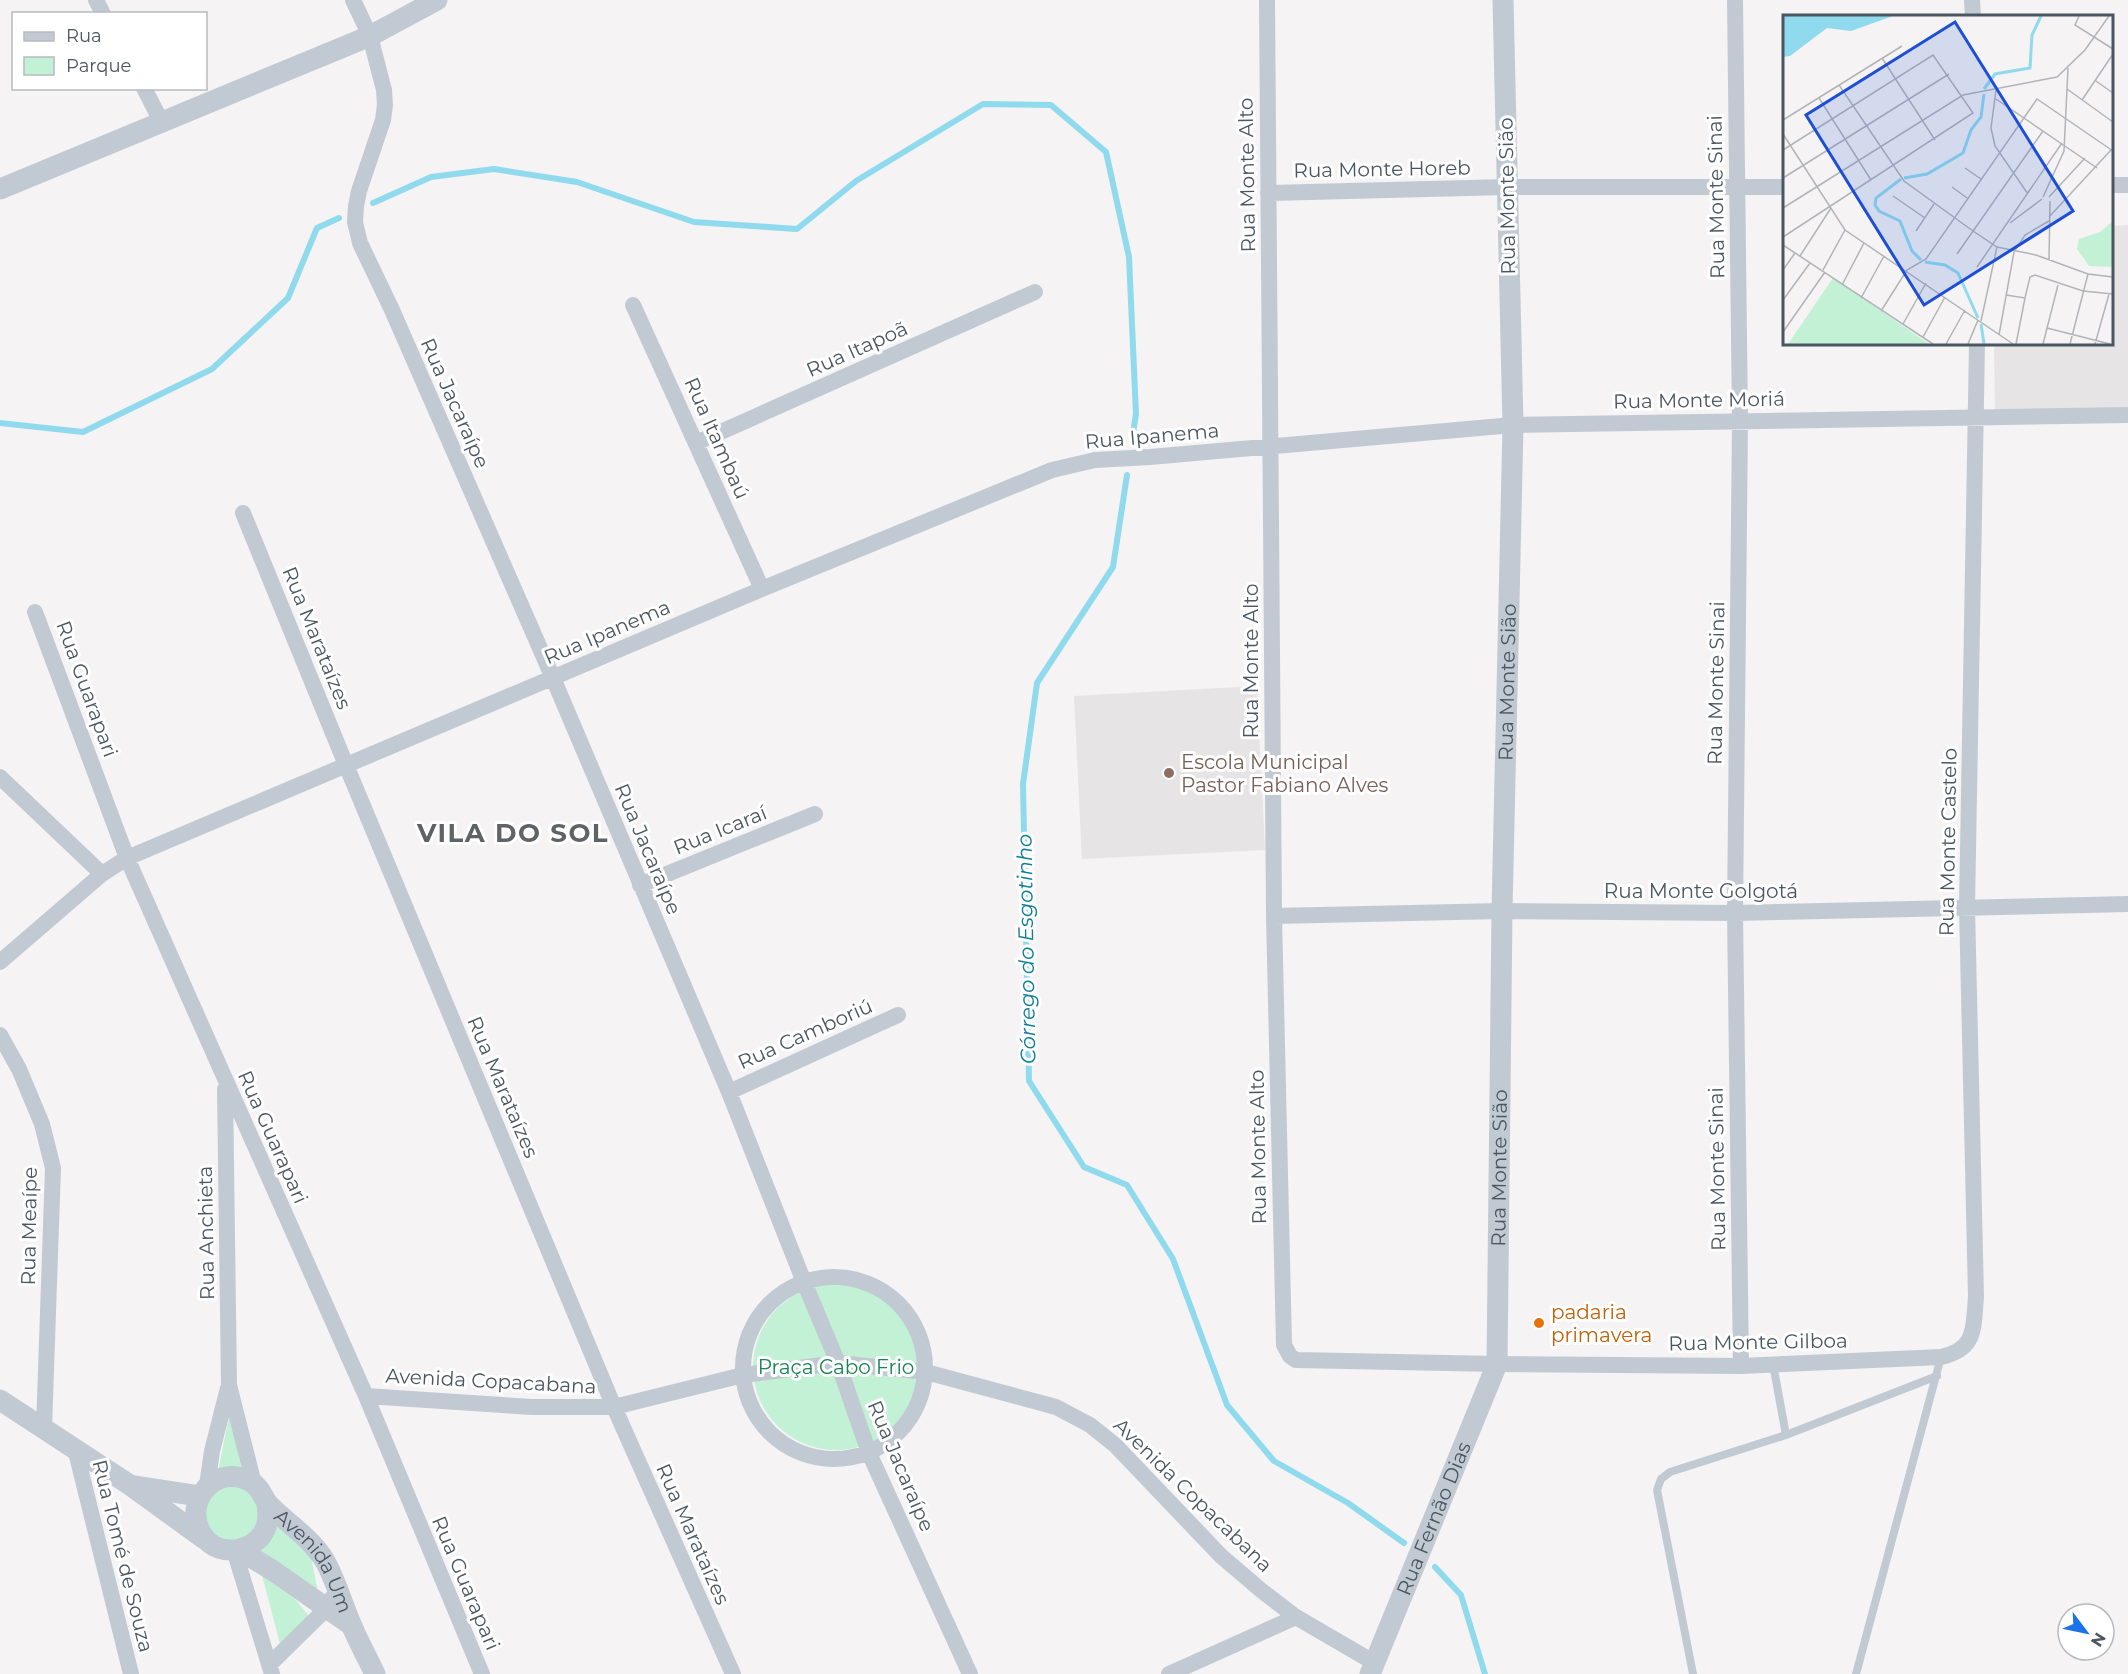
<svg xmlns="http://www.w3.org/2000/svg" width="2128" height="1674" font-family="Montserrat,sans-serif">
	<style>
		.education { fill: #e6e4e5 }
		.green { fill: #c3f1d5 }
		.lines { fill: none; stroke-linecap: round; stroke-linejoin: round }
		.stream { stroke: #90daee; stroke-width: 6 }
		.service { stroke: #c1cad2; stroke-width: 8 }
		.minor { stroke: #c1cad2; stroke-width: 16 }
		.tertiary { stroke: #c1cad2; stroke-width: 21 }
		.education-dot { fill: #8d6e63; stroke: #fff; stroke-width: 2 }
		.food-dot { fill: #e8710a; stroke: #fff; stroke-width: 2 }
		.labels { text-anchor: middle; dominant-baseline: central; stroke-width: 6; stroke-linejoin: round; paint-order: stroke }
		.street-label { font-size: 20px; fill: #4a5661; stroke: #fff }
		.education-label { font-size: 20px; fill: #785e54; stroke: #fff; text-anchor: start }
		.food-label { font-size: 20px; fill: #c56008; stroke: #fff; text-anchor: start }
		.park-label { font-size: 20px; fill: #17864f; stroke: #fff }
		.water-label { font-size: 21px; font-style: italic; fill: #0c7c9b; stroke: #fff }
		.district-label { font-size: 26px; font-weight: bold; letter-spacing: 1.5px; fill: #5f6368; stroke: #fff }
		.inset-river { fill: none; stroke: #90daee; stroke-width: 3 }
		.inset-road { fill: none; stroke: #b1b4b9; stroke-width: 1.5 }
		.view { fill: #1d4ed8; fill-opacity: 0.15; stroke: #1d4ed8; stroke-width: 3 }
		.inset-edge { fill: none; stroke: #4a5661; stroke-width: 3 }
	</style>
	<rect width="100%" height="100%" fill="#f5f3f3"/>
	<!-- education -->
	<path class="education" d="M2128,225V410L1995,412L1994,344H2112V226Z
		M1257,686L1265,850L1082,859L1074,696Z"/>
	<!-- green -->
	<path class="green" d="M753 1367a83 83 0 1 1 166 0a83 83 0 1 1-166 0Z
		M230,1411L241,1467L218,1472Z
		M227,1484L245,1488L258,1501V1529L232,1544L205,1530V1500Z
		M277,1524L310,1551L317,1587L315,1595L255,1551Z
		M262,1575L295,1599L309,1616L280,1644Z"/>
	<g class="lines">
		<!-- stream -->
		<path class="stream" d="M373,203L431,177L494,169L577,182L694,222L797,229L856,181L983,104L1051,105L1106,152L1129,257L1136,414L1132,440
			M0,423L83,432L212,369L288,298L317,228L339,218
			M1127,475L1113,567L1037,683L1023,784L1029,1081L1084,1167L1127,1185L1173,1259L1227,1405L1274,1461L1348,1503L1404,1543
			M1435,1567L1461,1595L1485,1674"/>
		<!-- service -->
		<path class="service" d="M1773,1364L1786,1435
			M1693,1674L1657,1490L1661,1479L1670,1472L1786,1435L1937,1376
			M1856,1674L1941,1357"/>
		<!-- minor -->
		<path class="minor" d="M96,0L103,14
			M353,0L370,36L384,90L385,105L383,120L359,191L356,206L355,222L360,243L392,310L553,678L729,1092L804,1282L838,1363L869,1453L970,1674
			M1267,0L1274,916L1284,1345L1290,1356L1296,1360L1497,1364L1741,1366L1941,1357C1977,1349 1973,1328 1976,1297L1967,907L1977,344
			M1735,0L1740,421L1735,913L1741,1366
			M1972,0L1973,16
			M144,88L161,121
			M2112,185H2128
			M1268,193L1507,187H1784
			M633,305L762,589
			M696,443L1035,292
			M243,513L346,765L614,1407L733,1674
			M35,612L127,858L366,1396L482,1674
			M0,777L102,874
			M640,885L815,814
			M1274,916L1502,911L1735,913L2128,904
			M0,962L102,874L127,858L762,589L1052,470L1095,460L1150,457L1513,425L2128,415
			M0,1035L19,1069L42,1124L53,1168L44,1428
			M225,1089L229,1385L254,1484
			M729,1092L898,1015
			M743 1368a91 91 0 1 1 182 0a91 91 0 1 1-182 0Z
			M366,1396L532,1407H614L743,1375L838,1363L926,1372L1056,1407L1090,1425L1115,1445L1221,1556L1262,1591L1296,1617L1375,1663
			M75,1448L131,1674
			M207,1486L212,1451L228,1388
			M234,1550L272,1674
			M269,1665L326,1609L332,1598
			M1169,1674L1296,1617"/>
		<!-- tertiary -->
		<g class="tertiary">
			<path d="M0,189L370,36L437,0"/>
			<path d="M0,1400L130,1485L203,1538"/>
			<path d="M134,1486L199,1496"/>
			<path id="s1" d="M267,1504C268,1512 269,1519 266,1527C257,1552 219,1559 203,1536C179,1501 220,1459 254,1484C262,1490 263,1499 270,1506C288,1524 311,1538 325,1561C336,1581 342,1603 351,1624C358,1641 367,1657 375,1674"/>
			<path d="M239,1550L272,1570L351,1625"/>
			<path id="s2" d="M1370,1674L1497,1364L1502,911L1513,425L1503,0"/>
		</g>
	</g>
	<!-- markers -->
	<circle class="education-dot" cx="1169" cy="773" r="6"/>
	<circle class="food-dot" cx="1539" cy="1323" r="6"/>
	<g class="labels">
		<!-- street labels -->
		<g class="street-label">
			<text transform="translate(1382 169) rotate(-1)">Rua Monte Horeb</text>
			<text transform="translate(1247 175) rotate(-91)">Rua Monte Alto</text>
			<text transform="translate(1507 196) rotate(-91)">Rua Monte Sião</text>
			<text transform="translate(1716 197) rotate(-91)">Rua Monte Sinai</text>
			<text transform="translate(857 349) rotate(-24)">Rua Itapoã</text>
			<text transform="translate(1699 400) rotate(-1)">Rua Monte Moriá</text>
			<text transform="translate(455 403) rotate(66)">Rua Jacaraípe</text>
			<text transform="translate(1152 436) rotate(-5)">Rua Ipanema</text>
			<text transform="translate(717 438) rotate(66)">Rua Itambaú</text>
			<text transform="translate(607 632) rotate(-23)">Rua Ipanema</text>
			<text transform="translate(317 638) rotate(68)">Rua Marataízes</text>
			<text transform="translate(1251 661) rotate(-90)">Rua Monte Alto</text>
			<text stroke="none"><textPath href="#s2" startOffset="1017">Rua Monte Sião</textPath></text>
			<text transform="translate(1716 683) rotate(-89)">Rua Monte Sinai</text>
			<text transform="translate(87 689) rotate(70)">Rua Guarapari</text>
			<text transform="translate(720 830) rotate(-22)">Rua Icaraí</text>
			<text transform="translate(1948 842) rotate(-89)">Rua Monte Castelo</text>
			<text transform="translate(648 849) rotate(67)">Rua Jacaraípe</text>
			<text x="1701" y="891">Rua Monte Golgotá</text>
			<text transform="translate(805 1034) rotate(-24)">Rua Camboriú</text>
			<text transform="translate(503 1087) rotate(67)">Rua Marataízes</text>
			<text transform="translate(273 1137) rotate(66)">Rua Guarapari</text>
			<text transform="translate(1258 1147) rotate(-91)">Rua Monte Alto</text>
			<text stroke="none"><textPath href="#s2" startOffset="531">Rua Monte Sião</textPath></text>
			<text transform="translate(1717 1169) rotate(-91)">Rua Monte Sinai</text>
			<text transform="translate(29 1226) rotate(-89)">Rua Meaípe</text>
			<text transform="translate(206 1233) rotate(-91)">Rua Anchieta</text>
			<text transform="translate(1758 1342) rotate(-1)">Rua Monte Gilboa</text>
			<text transform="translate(491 1381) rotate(3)">Avenida Copacabana</text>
			<text transform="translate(901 1466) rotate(67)">Rua Jacaraípe</text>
			<text transform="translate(1193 1495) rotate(44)">Avenida Copacabana</text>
			<text stroke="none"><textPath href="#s2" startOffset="168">Rua Fernão Dias</textPath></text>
			<text transform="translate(693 1534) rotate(66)">Rua Marataízes</text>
			<text transform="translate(123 1556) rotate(76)">Rua Tomé de Souza</text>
			<text stroke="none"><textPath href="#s1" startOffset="304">Avenida Um</textPath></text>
			<text transform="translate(466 1583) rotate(67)">Rua Guarapari</text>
		</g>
		<!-- education labels -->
		<g class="education-label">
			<text x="1181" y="762">Escola Municipal<tspan x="1181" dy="23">Pastor Fabiano Alves</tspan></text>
		</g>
		<!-- food labels -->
		<g class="food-label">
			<text x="1551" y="1312">padaria<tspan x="1551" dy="23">primavera</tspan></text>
		</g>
		<!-- park labels -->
		<g class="park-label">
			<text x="836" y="1367">Praça Cabo Frio</text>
		</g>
		<!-- water labels -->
		<g class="water-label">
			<text transform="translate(1026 949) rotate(-91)">Córrego do Esgotinho</text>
		</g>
		<!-- district labels -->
		<g class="district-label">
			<text x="513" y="833">VILA DO SOL</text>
		</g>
	</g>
	<!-- overview -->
	<g transform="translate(1783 15)">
		<rect width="330" height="330" fill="#f5f3f3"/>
		<path d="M330,206V252L306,251L294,234L296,224L317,217ZM50,263L146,329H5Z" fill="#c3f1d5"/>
		<path d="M0,1H110L68,16L44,13L7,41L0,42Z" fill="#90daee"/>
		<path class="inset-river" d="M201,74L212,59L247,53L249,20L258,1M121,163L144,159L180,138L188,115L198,102L201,79M118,164L93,183L92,190L96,196L117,206L129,236L138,245M142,247L162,250L175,258L195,303M198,309L201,329"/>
		<path class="inset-road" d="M296,1L292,10L330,34M99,43L152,125M313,66L330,78M56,70L121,166L190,216L214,232L253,240L305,259L330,262M284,74L330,107M213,75L208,113L212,131L245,179M36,83L88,165M213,84L314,153M299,85L330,39M0,105L119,31M0,119L62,215L230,329M0,135L150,40L190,98L0,222M182,153L198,164M0,163L166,59M169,172L184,183M110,181L142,203M260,182L281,136L285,53M266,182L302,143M0,193L180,80L274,62L302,35L326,1M266,202L328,135M227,208L259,184M133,216L151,189M0,230L150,329M174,239L260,116M17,241L48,193M266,246L267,186M194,252L279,128M0,255L12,238M40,255L62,215M59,270L81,228M223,280L242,283L247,262L252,260L300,276L330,279M78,283L101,241M0,285L27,248M98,296L124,255L143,244L254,84L330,136M198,306L214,232M120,309L143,268M264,313L327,329M0,317L42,257M216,320L231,237L242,220L266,206M140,322L162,282M163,329L182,295M185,329L195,305M233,329L242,283M260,329L275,270M287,329L305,259M312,329L326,279"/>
		<path class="view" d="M172,7L290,196L141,290L23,100Z"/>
		<rect width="330" height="330" class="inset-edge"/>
	</g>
	<!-- legend -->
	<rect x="12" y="12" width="195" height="78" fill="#ffffff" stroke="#b7bbc0" stroke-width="1.5"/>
	<rect x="24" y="32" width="30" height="9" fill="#c1cad2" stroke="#b7bbc0" stroke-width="1.5"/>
	<text x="66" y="42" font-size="18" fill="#4a5661">Rua</text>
	<rect x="24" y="57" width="30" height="18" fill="#c3f1d5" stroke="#b7bbc0" stroke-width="1.5"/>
	<text x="66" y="72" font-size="18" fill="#4a5661">Parque</text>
	<!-- north arrow -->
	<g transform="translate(2086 1632) rotate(122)"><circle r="28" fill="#ffffff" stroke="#b7bbc0" stroke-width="1.5"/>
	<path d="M0-4.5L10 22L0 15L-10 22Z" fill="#1a73e8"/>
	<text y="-9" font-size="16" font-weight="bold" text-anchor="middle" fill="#4a5661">N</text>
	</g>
</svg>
